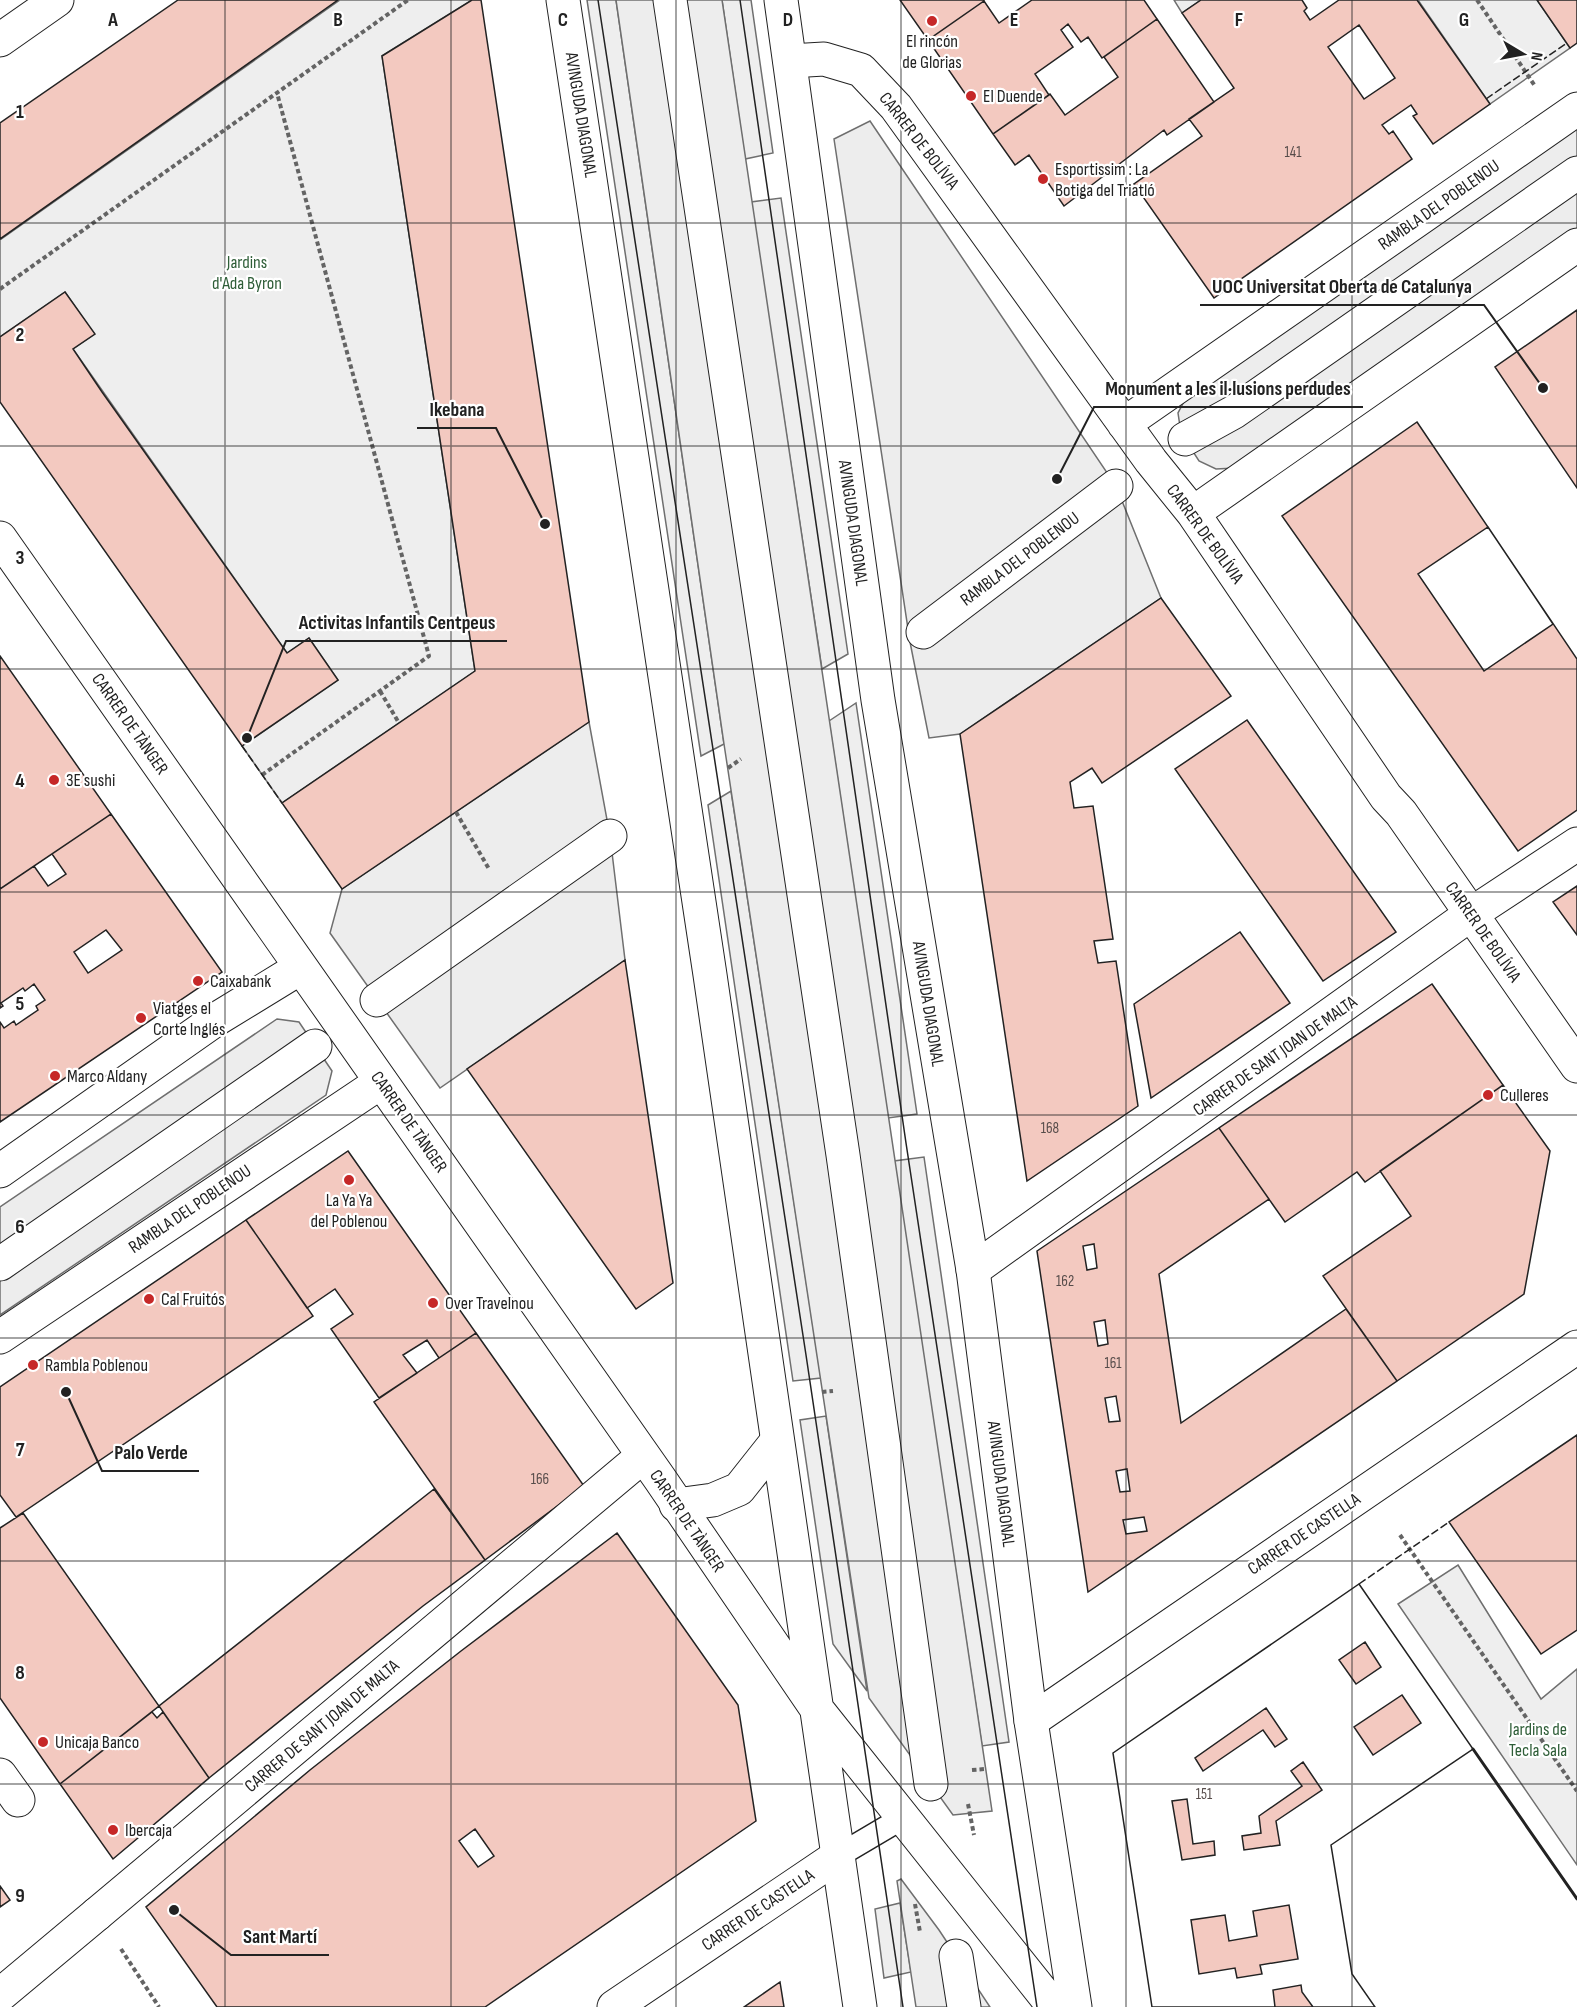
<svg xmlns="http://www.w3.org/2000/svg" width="1577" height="2007" font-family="'Sofia Sans Condensed',sans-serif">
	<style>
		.green { fill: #eee; stroke: #6f6f6f; stroke-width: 1.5 }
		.parking { fill: #ededed; stroke: #6f6f6f; stroke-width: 1.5 }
		.building { fill: #f3c9c0; stroke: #222; stroke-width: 1.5; fill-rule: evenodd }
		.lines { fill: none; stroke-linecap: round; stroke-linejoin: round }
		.service-casing { stroke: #222; stroke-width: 25 }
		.pedestrian-casing { stroke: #222; stroke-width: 35 }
		.minor-casing { stroke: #222; stroke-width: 35 }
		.tertiary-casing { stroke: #222; stroke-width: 35 }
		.path { stroke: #646464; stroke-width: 4; stroke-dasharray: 4.5 3; stroke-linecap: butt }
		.service { stroke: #fff; stroke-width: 22 }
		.pedestrian { stroke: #fff; stroke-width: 33 }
		.minor { stroke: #fff; stroke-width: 33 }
		.tertiary { stroke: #fff; stroke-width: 33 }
		.tram { stroke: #222; stroke-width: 1.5 }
		.fence { stroke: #222; stroke-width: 1.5; stroke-dasharray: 8 3; stroke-linecap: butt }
		.wall { stroke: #222; stroke-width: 3 }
		.grid { fill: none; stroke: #222; stroke-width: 1.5; stroke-opacity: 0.55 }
		.poi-dot { fill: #c62828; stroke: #fff; stroke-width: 2 }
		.labels { text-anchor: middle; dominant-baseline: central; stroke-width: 4.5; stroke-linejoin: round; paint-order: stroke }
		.number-label { font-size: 15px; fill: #564c4a }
		.poi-label { font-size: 18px; fill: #222; stroke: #fff; text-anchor: start }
		.street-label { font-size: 18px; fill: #222; stroke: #fff }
		.park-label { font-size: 18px; fill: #2f5e38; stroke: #fff }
		.grid-label { font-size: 20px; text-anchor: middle; font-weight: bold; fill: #222; stroke: #fff; stroke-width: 4.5; stroke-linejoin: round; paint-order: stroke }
		.leader { fill: none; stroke: #222; stroke-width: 2 }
		.callout-dot { fill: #222; stroke: #fff; stroke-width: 2 }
		.callout-label { font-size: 20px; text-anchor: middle; font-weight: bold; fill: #222; stroke: #fff; stroke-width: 4.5; stroke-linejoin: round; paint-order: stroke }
	</style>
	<rect width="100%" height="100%" fill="#fff"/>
	<!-- green -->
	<path class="green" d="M340,0H472L382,56L475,671L282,803L242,746L338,680L309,638L287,653L73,349L94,334L65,292L0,337V240Z
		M587,0H616L724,744L701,756Z
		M722,0H751L773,153L745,159Z
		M1174,0H1201L1182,13Z
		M1418,0H1537L1570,48L1490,104Z
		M781,198L848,654L822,669L751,202Z
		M856,703L917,1114L888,1118L829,721Z
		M731,791L821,1378L793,1381L708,805Z
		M924,1157L1009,1742L982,1746L894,1161Z
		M826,1416L867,1691L833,1644L800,1420Z
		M1458,1565L1541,1699L1577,1669V1865L1398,1604Z
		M900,1903L911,1972L884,1978L875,1909Z"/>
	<!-- parking -->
	<path class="parking" d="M616,0H722L992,1811L953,1815L869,1698L724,744Z
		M870,121L1116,486L1161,598L960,734L929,738L910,642L834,139Z
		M1577,122V230L1235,468L1216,469L1199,461L1181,433L1178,413L1188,394Z
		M589,722L610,836L625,960L440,1088L330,933L342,889Z
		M277,1019L299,1022L332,1071L326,1095L0,1315V1207Z
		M901,1879L939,1930L990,2007H916L897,1881Z"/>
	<!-- building -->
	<path class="building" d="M178,0H338L0,239V123Z
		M472,0H481L589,722L342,889L282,803L475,671L382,56Z
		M900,0H983L984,1L928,40Z
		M1032,0H1144L1157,19L1102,58L1088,37L1081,42L1068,24L1061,30L1073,47L1035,74L1049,95L993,134L928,40L984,1L999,23Z
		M1201,0H1302L1307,8L1304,11L1310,20L1339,0H1417L1490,104L1433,144L1413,116L1417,114L1411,105L1382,125L1389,134L1393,131L1412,159L1214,298L1134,184L1202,136L1189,119L1234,88L1182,13ZM1359,25L1395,78L1364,99L1328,47Z
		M1537,0H1577V43L1570,48Z
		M1157,19L1214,102L1167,135L1164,130L1064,206L1029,155L1015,165L993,134L1050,94L1065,115L1118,77L1104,57Z
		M65,292L95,334L73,349L102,392L287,653L309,638L338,680L242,746L0,402V337Z
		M1577,310V488L1495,367Z
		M1417,422L1577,659V810L1518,851L1282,516Z
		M1488,527L1553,624L1484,671L1418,574Z
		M1161,598L1231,696L1102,783L1092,768L1070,782L1074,808L1093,806L1113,939L1094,941L1098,963L1116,961L1138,1106L1027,1181L960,734Z
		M0,656L111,814L0,889Z
		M1247,720L1396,932L1323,981L1175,769Z
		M111,814L222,972L0,1122V1022L4,1028L14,1021L16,1025L38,1010L36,1006L45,1000L34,984L25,991L23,988L1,1003L3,1006L0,1008V889L34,866L48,886L66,874L52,854ZM106,930L122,950L88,973L74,952Z
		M1577,886V935L1553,902Z
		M1240,932L1290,1003L1151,1098L1134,1004Z
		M625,960L673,1283L636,1309L467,1069Z
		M1432,984L1503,1085L1365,1182L1357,1172L1285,1222L1219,1128Z
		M1503,1085L1550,1151L1524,1294L1397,1381L1323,1276L1411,1216L1380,1171Z
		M1219,1128L1269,1199L1159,1274L1181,1423L1346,1309L1397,1381L1088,1592L1037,1251ZM1094,1244L1097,1268L1087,1270L1083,1246ZM1105,1320L1108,1344L1098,1346L1094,1322ZM1116,1396L1120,1421L1109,1422L1105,1398ZM1127,1469L1130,1491L1120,1492L1116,1471ZM1144,1517L1147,1531L1126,1534L1123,1520Z
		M348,1151L476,1333L439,1358L427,1340L403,1355L417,1373L379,1398L331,1329L353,1314L335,1289L307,1308L246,1220Z
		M246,1220L313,1316L16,1517L0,1495V1387Z
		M476,1333L584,1486L485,1560L374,1402Z
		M1577,1435V1630L1541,1654L1449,1522Z
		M434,1489L485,1560L423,1606L209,1778L159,1706Z
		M23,1513L159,1706L60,1784L0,1698V1528Z
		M617,1533L738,1705L756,1821L485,2007H217L146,1907L310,1770L461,1651ZM475,1829L494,1856L478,1867L459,1841Z
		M1359,1584L1473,1749L1331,1845L1352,1974L1375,2007H1313L1302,1992L1301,1985L1273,1990L1275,2007H1152L1113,1753ZM1365,1642L1381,1667L1356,1684L1339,1660ZM1402,1695L1421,1723L1373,1755L1354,1727ZM1266,1708L1287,1739L1275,1747L1263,1730L1203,1771L1195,1758ZM1303,1762L1322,1790L1276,1821L1280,1845L1244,1850L1242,1836L1261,1833L1259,1816L1302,1786L1291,1771ZM1187,1799L1193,1844L1214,1841L1215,1855L1182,1860L1172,1801ZM1289,1905L1298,1959L1260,1965L1262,1974L1237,1978L1235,1968L1199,1974L1191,1920L1225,1915L1229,1941L1257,1936L1253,1911Z
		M1359,1584L1473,1749L1331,1845L1352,1974L1375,2007H1152L1113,1753Z
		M152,1712L157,1718L163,1712L209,1778L113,1859L60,1784Z
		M0,1886L10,1900L0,1907Z
		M780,1982L784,2007H744Z"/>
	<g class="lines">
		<defs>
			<path id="service" d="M838,1856L904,1817"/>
			<path id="pedestrian" d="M670,0L843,1155L931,1784
				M1185,439L1234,412L1577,173
				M923,632L1116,486
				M377,1000L610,836
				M0,1264L315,1046
				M0,1775L18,1800
				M956,1956L964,2007
				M0,1995L97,1914"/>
			<path id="minor" d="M790,61L824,59L861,70L896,107L1151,461L1193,513L1386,797L1401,813L1577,1066
				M1124,424L1577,109
				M1193,513L1577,245
				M0,1171L215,1020L300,968
				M973,1270L1471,914L1577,844
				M0,1337L381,1082
				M676,1505L713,1500L739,1489L777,1441
				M1031,1721L1577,1347
				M97,1914L643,1456
				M614,2007L838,1856"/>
			<path id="tertiary" d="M563,0C668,668 762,1338 860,2007
				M781,0L878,700L973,1270L1031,1721L1075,2007
				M0,40L57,0
				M0,538L660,1479L816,1708L1054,2007"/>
		</defs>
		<!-- service casing -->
		<use href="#service" class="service-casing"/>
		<!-- pedestrian casing -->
		<use href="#pedestrian" class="pedestrian-casing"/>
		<!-- minor casing -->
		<use href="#minor" class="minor-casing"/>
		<!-- tertiary casing -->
		<use href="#tertiary" class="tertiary-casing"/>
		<!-- path -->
		<path class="path" d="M1477,0L1535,86
			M0,289L408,0
			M380,691L399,723
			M728,768L741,759
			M262,775L429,656L277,93
			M456,812L489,869
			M822,1392L833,1391
			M1400,1535L1577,1791
			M972,1770L985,1769
			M968,1804L974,1835
			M915,1904L920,1932
			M121,1949L159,2007"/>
		<!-- service -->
		<use href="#service" class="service"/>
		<!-- pedestrian -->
		<use href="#pedestrian" class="pedestrian"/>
		<!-- minor -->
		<use href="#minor" class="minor"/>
		<!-- tertiary -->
		<use href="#tertiary" class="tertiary"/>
		<!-- tram -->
		<path class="tram" d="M598,0L806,1355L903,2007
			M740,0L906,1143L1037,2007"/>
		<!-- fence -->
		<path class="fence" d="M1486,99L1567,43
			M242,746L282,803
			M1359,1584L1449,1522"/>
		<!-- wall -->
		<path class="wall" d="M1473,1749L1577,1899"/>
	</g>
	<!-- grid -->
	<path class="grid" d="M225,0V2007M451,0V2007M676,0V2007M901,0V2007M1126,0V2007M1352,0V2007M0,223H1577M0,446H1577M0,669H1577M0,892H1577M0,1115H1577M0,1338H1577M0,1561H1577M0,1784H1577"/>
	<!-- markers -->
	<g class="poi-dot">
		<circle cx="932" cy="21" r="6"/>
		<circle cx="971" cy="96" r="6"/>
		<circle cx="1043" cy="179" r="6"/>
		<circle cx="54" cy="780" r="6"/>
		<circle cx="198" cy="981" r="6"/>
		<circle cx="141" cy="1018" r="6"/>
		<circle cx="55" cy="1076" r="6"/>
		<circle cx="1488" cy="1095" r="6"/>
		<circle cx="349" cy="1180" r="6"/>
		<circle cx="149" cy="1299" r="6"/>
		<circle cx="433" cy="1303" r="6"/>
		<circle cx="33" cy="1365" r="6"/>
		<circle cx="43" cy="1742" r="6"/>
		<circle cx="113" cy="1830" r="6"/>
	</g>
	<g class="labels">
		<!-- number labels -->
		<g class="number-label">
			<text x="1293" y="152">141</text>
			<text x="1050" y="1128">168</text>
			<text x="1065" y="1281">162</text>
			<text x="1113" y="1363">161</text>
			<text x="540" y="1479">166</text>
			<text x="1204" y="1794">151</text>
		</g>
		<!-- poi labels -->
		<g class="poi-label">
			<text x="932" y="41" text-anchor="middle">El rincón<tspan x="932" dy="21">de Glorias</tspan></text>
			<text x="983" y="96">El Duende</text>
			<text x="1055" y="169">Esportissim : La<tspan x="1055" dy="21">Botiga del Triatló</tspan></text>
			<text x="66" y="780">3E sushi</text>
			<text x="210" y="981">Caixabank</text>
			<text x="153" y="1008">Viatges el<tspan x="153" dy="21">Corte Inglés</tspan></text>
			<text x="67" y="1076">Marco Aldany</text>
			<text x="1500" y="1095">Culleres</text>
			<text x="349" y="1200" text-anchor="middle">La Ya Ya<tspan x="349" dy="21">del Poblenou</tspan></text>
			<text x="161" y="1299">Cal Fruitós</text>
			<text x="445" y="1303">Over Travelnou</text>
			<text x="45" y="1365">Rambla Poblenou</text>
			<text x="55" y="1742">Unicaja Banco</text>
			<text x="125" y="1830">Ibercaja</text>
		</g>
		<!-- street labels -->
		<g class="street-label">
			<text transform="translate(581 115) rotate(81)">AVINGUDA DIAGONAL</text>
			<text transform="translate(919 141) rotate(52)">CARRER DE BOLÍVIA</text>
			<text transform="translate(1439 205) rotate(-35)">RAMBLA DEL POBLENOU</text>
			<text transform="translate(853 523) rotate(82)">AVINGUDA DIAGONAL</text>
			<text transform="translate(1205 534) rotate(54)">CARRER DE BOLÍVIA</text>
			<text transform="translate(1020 559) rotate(-37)">RAMBLA DEL POBLENOU</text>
			<text transform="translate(130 724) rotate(55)">CARRER DE TÀNGER</text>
			<text transform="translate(1483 932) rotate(55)">CARRER DE BOLÍVIA</text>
			<text transform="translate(928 1004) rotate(81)">AVINGUDA DIAGONAL</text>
			<text transform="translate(1275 1056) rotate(-35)">CARRER DE SANT JOAN DE MALTA</text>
			<text transform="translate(409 1122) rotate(55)">CARRER DE TÀNGER</text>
			<text transform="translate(190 1209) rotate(-34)">RAMBLA DEL POBLENOU</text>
			<text transform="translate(1001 1484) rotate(83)">AVINGUDA DIAGONAL</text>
			<text transform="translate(687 1521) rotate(56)">CARRER DE TÀNGER</text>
			<text transform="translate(1304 1534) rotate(-34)">CARRER DE CASTELLA</text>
			<text transform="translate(322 1726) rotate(-40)">CARRER DE SANT JOAN DE MALTA</text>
			<text transform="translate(758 1910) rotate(-34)">CARRER DE CASTELLA</text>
		</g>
		<!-- park labels -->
		<g class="park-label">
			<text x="247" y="262">Jardins<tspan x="247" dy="21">d'Ada Byron</tspan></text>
			<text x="1538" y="1729">Jardins de<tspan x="1538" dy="21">Tecla Sala</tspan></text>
		</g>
	</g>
	<g class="grid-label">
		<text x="113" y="26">A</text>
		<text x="338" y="26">B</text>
		<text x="563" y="26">C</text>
		<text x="788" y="26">D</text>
		<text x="1014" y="26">E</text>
		<text x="1239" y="26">F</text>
		<text x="1464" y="26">G</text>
		<text x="20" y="118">1</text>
		<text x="20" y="341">2</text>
		<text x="20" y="564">3</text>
		<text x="20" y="787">4</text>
		<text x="20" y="1010">5</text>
		<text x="20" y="1233">6</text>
		<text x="20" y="1456">7</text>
		<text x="20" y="1679">8</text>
		<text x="20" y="1902">9</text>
	</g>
	<!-- callouts -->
	<path class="leader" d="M1543 388L1484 305H1200M1057 479L1094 407H1363M545 524L496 428H417M247 738L286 641H507M66 1392L102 1471H199M174 1910L231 1955H329"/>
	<g class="callout-dot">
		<circle cx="1543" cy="388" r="6"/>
		<circle cx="1057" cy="479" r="6"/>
		<circle cx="545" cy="524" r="6"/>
		<circle cx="247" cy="738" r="6"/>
		<circle cx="66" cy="1392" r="6"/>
		<circle cx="174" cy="1910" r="6"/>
	</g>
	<g class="callout-label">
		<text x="1342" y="293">UOC Universitat Oberta de Catalunya</text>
		<text x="1228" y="395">Monument a les il·lusions perdudes</text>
		<text x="457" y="416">Ikebana</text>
		<text x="397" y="629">Activitas Infantils Centpeus</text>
		<text x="151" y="1459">Palo Verde</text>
		<text x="280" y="1943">Sant Martí</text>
	</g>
	<!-- north arrow -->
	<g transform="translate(1523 54) rotate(100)" stroke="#ffffff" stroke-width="4.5" paint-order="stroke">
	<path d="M0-4.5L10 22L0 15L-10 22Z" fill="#222222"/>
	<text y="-9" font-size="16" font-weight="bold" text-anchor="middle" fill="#222222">N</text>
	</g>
</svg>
